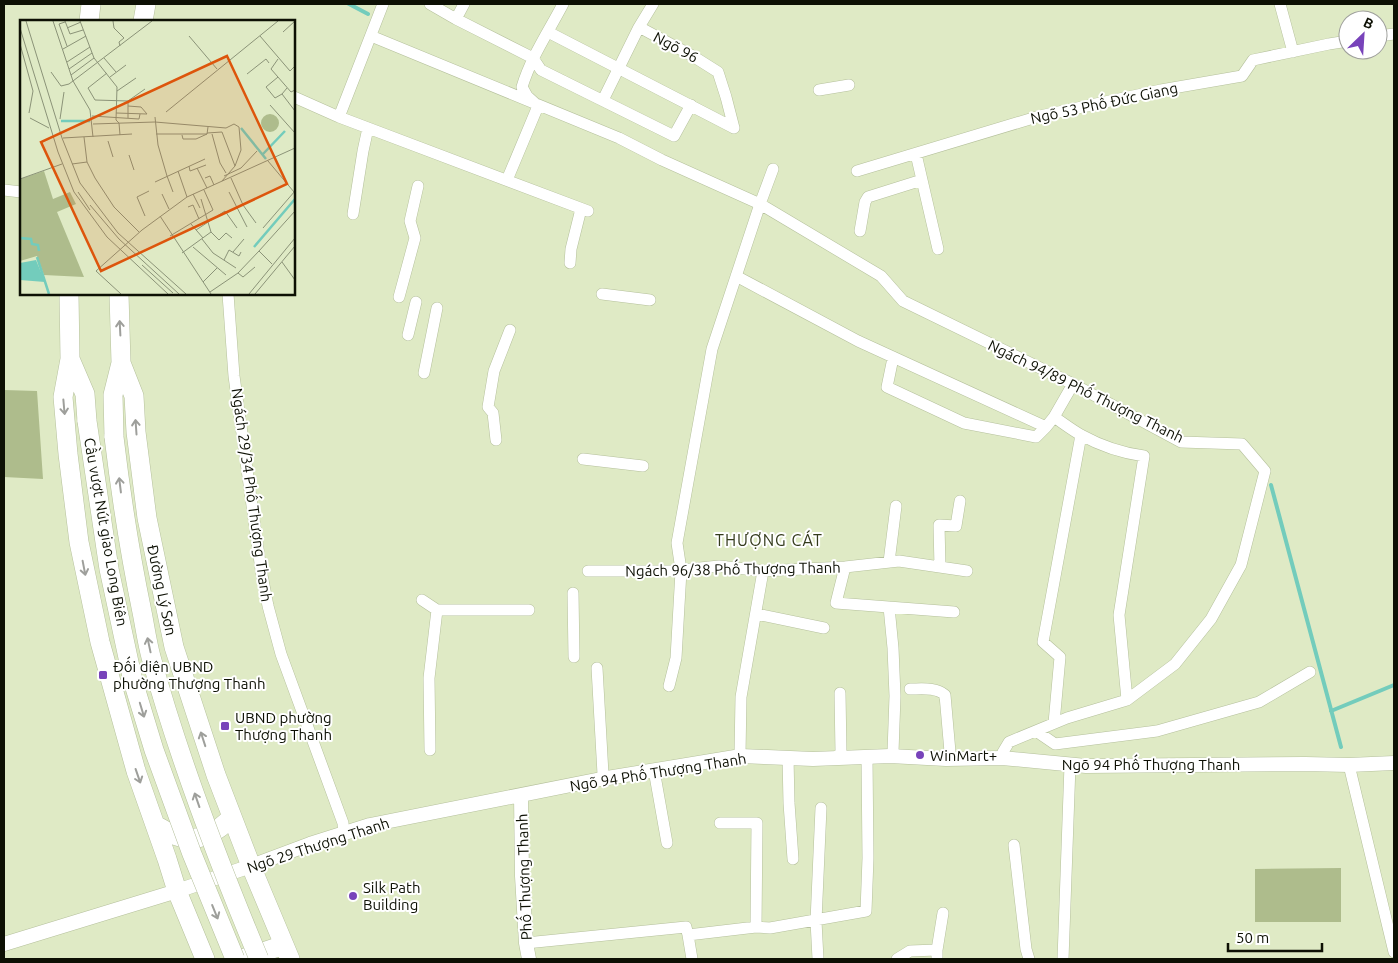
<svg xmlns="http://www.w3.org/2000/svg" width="1398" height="963" font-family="Ubuntu,sans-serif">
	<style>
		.green { fill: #aebc8c }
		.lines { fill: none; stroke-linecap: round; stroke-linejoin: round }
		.stream { stroke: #73ccbc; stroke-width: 4 }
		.minor-casing { stroke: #b5c09c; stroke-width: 12 }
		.tertiary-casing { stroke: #b5c09c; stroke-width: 15 }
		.trunk-casing { stroke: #b5c09c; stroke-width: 20 }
		.minor { stroke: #fff; stroke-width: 11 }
		.tertiary { stroke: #fff; stroke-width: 14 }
		.trunk { stroke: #fff; stroke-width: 19 }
		.trunk-bridge-casing { stroke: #b5c09c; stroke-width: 20; stroke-linecap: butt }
		.trunk-bridge { stroke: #fff; stroke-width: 19 }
		.oneway { stroke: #9e9f9b }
		.poi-dot { fill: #7843ba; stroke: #fff; stroke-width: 2 }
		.labels { text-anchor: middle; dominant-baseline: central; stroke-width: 4; stroke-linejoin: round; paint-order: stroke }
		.street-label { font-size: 15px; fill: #0d1004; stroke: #fff }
		.poi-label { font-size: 15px; fill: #0d1004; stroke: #fff; text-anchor: start }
		.neighbourhood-label { font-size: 16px; letter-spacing: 1px; fill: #343b1c; stroke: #fff }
		.inset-river { fill: none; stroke: #73ccbc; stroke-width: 2.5 }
		.inset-road { fill: none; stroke: #8b9378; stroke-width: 1 }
		.view { fill: #dd550c; fill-opacity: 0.15; stroke: #dd550c; stroke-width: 2.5 }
		.inset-edge { fill: none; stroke: #0d1004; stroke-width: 2.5 }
	</style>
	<rect width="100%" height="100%" fill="#dfeac5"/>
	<!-- green -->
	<path class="green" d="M4,390L37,391L43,479L4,477Z
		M1341,868V922H1255V869Z"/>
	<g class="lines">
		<!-- stream -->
		<path class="stream" d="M349,4L368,14
			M1271,485L1341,747
			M1331,711L1394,685"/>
		<defs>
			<path id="minor" d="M430,4L456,19L533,58L541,70L674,136L691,105
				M1280,4L1293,52
				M456,19L464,4
				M639,27L691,55L718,72L726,97L734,128
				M548,32L734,128
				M371,36L619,138L662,160L760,204L881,276L903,301L1073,384L1181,442L1242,444L1265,471L1241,565L1211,619L1175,664L1127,700L1067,718L1009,742L1003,752L1002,758
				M1378,36L1394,34
				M819,90L849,85
				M294,97L339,117L588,211
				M603,100L639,27L653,4
				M339,117L383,4
				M916,154L938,249
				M857,171L1040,116L1161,90L1242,76L1253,60L1329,44L1348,41
				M507,180L538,106L527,96L522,87C531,57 549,31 563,4
				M4,190L21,192
				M353,214L363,151L368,128
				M860,231L865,202L868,197L922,180
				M570,263L571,249L581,209
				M736,276L858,341L1046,427L1054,417L1073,384
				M228,294L234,376L261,570L268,606L281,654L343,823L344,834
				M602,294L650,300
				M399,297L415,238L410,221L418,186
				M408,335L416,302
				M893,358L887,387L964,423L1036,437L1046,427
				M424,373L437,308
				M1054,417C1063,423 1072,430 1081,435C1101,446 1122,453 1144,456L1119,615L1127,700
				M496,440L493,413L488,407L494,371L510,330
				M583,459L643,466
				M889,562L896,506
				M845,567L836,603L954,612
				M940,567L939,525L956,526L960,501
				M681,570L677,543L712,349L760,204L773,169
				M588,571H681V570L719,566L763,571L845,567L899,561L967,571
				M573,593L574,657
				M422,600L437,610
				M889,607L893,648L895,696L893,752L890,756
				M756,614L824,628
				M597,668L603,774L601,779
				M669,686L676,658L681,571
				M910,689C922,689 936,687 945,695L950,752L946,759
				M1054,723L1060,657L1043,642L1081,435
				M1036,731L1055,744L1157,731L1259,702L1310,672
				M430,750L429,678L437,610H529
				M741,756L740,754L741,697L763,571
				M788,757L789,803L793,859
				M835,758L841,753L840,693
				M1349,765L1394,952
				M654,770L667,843
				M720,823H757L756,927
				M1014,845L1026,949L1029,959
				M688,935L692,959
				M526,943L686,927L688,935L756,927L770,928L866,911L868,858L867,758
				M937,950L943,913
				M818,959L816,921L821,808
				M897,959L910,951L937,950V959
				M1063,959L1070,765"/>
			<path id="tertiary" d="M521,795L522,876L526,943L529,959
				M4,944L177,891L251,866L310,844L370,825L601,779L741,756L813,759L890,756L946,759L1002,758L1086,766L1305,764L1349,765L1394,763"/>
			<path id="trunk" d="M89,21L91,4
				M143,21L146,4
				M69,294L70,359L63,397L68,454L79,542L100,642L136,771L167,859L177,891L205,959
				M119,294L121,363L134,396L136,432L147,518L174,647L216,775L251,866L290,959
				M70,359L85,394L87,421
				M114,437L113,395L121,363
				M155,825C163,829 171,835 180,837C201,843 218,831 232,817
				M242,959L284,945"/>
		</defs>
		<!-- minor casing -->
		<use href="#minor" class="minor-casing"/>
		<!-- tertiary casing -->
		<use href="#tertiary" class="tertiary-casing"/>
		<!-- trunk casing -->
		<use href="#trunk" class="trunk-casing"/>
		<!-- minor -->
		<use href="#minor" class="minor"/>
		<!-- tertiary -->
		<use href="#tertiary" class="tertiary"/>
		<!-- trunk -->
		<use href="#trunk" class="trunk"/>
		<defs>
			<path id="trunk-bridge" d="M87,421L109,569L133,681L154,750L192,854L235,959
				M114,437C121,496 130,554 142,612C145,627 147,642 151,657C179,760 218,861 259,959"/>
		</defs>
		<!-- trunk-bridge casing -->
		<use href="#trunk-bridge" class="trunk-bridge-casing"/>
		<!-- trunk-bridge -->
		<use href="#trunk-bridge" class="trunk-bridge"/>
	</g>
	<!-- one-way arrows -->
	<defs><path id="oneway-shaft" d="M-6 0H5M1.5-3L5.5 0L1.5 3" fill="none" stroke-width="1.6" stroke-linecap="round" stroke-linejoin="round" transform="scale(1.25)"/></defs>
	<g class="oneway">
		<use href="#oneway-shaft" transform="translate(120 328) rotate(-93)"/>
		<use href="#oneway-shaft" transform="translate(64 407) rotate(85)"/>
		<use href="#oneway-shaft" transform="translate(136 427) rotate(-94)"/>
		<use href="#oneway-shaft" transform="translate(120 485) rotate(-97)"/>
		<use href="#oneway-shaft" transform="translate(84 568) rotate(79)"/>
		<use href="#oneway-shaft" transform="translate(149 645) rotate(-102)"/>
		<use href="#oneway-shaft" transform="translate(142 710) rotate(73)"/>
		<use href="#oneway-shaft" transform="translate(203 739) rotate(-108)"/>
		<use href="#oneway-shaft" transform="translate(138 776) rotate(71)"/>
		<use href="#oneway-shaft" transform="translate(197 800) rotate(-109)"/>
		<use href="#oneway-shaft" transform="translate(215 912) rotate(68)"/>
	</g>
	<!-- markers -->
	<g class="poi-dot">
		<rect x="98" y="670" width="10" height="10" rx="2.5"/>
		<rect x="220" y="721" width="10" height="10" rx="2.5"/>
		<circle cx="920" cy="755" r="5"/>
		<circle cx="353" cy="896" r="5"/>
	</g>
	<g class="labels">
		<!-- street labels -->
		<g class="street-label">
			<text transform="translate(676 47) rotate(28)">Ngõ 96</text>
			<text transform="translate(1104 103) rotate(-12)">Ngõ 53 Phố Đức Giang</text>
			<text transform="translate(1086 391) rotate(26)">Ngách 94/89 Phố Thượng Thanh</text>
			<text transform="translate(252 495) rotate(82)">Ngách 29/34 Phố Thượng Thanh</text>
			<text transform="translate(106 532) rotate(80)">Cầu vượt Nút giao Long Biên</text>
			<text transform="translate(733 569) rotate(-1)">Ngách 96/38 Phố Thượng Thanh</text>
			<text transform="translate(162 590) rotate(78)">Đường Lý Sơn</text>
			<text x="1151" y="764">Ngõ 94 Phố Thượng Thanh</text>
			<text transform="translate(658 772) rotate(-9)">Ngõ 94 Phố Thượng Thanh</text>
			<text transform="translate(318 845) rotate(-18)">Ngõ 29 Thượng Thanh</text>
			<text transform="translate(524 877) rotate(-92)">Phố Thượng Thanh</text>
		</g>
		<!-- poi labels -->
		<g class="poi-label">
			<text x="113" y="666">Đối diện UBND<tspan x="113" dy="17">phường Thượng Thanh</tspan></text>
			<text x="235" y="717">UBND phường<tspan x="235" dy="17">Thượng Thanh</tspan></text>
			<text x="930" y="755">WinMart+</text>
			<text x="363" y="887">Silk Path<tspan x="363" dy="17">Building</tspan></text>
		</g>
		<!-- neighbourhood labels -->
		<g class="neighbourhood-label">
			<text x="769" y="540">THƯỢNG CÁT</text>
		</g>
	</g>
	<!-- overview -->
	<g transform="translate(20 20)">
		<rect width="275" height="275" fill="#dfeac5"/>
		<path d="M241 103a9 9 0 1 1 18 0a9 9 0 1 1-18 0ZM24,151L33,179L50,172L56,184L37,192L64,257L24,255L17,236L0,241V159Z" fill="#aebc8c"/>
		<path d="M16,240L25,262L0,260V243Z" fill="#73ccbc"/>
		<path class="inset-river" d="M41,101H70M221,108L246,139M243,134L265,111M0,218L11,219L12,224L18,225L19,231M234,227L275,179M17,237L29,274"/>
		<path class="inset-road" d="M6,1L42,118L60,163L98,213L166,274M33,1L53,61L70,90L73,117M45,1L50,14L63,10M60,1L74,38L97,67L96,100L99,103L100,115M93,1L94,8L104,18L99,22L100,26M45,2L39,4L47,26M0,8L38,132L54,172L87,217L148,274M47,8L61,2M263,12L275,1M169,16L197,49M240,16L270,51L275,46M0,24L13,71L9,93M43,29L66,16M84,38L96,52M258,39L251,49L271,72L275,70M47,42L70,27M49,49L72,33M31,52L41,66L49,64L132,1M87,53L68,68L75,80L108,81V98M227,54L246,39L249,43M51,55L74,38M90,57L106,45M258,57L246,67L255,78L262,74M267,68L262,74L275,91M97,71L116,58M108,81L125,69M250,85L275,113M108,86L121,87L127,94M146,92L258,1M96,93L127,94M72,96L119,99L120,94M135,97L138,125L147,156M10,98L29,108M40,99L44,72M73,104L135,102L206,108L214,104L219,107L221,130L215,146L202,161M187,113L202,112L215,146M136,114H187L188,107M192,114L200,143L206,153M162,115L163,119H176L187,114M64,117L67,142L75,158L94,187L119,212M43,118L112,114M88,121L93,137M109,135L114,150M248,141L274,172M52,144L67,142M169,146L170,151L186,145M177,148L187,168M158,151L167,177M147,156L153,172M204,156L221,148L237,131M185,158L190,156L194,165M211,158L223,185L236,203M0,159L42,144M135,162L185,139M58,172L70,190M209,172L227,207M142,174L149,189M173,174L180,188M70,185L99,219L159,274M168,187L173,185L179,199M125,196L117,177L129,171M140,196L191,274M171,204L183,218M243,208L275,171M176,210L205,191L217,208M191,212L199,220L206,213L212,218M150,216L193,190L184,170M182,219L193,233L216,248M173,227L206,255M239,231L275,191M213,232L224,219M162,233L191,212L181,179M204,240L209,230L219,236L221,232M262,242L275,260M122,245L153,273M218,253L223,257L235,247M183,262L197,248M190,272L218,253L239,231L252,244M101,274L76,251L122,210L167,177L275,128M229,274L275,218M235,274L275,226"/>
		<path class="view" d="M207,36L267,164L81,251L21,122Z"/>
		<rect width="275" height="275" class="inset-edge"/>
	</g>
	<!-- border -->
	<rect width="1398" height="963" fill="none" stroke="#0d1004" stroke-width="10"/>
	<!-- north arrow -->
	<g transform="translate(1363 35) rotate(25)"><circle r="24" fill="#ffffff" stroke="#9e9f9b"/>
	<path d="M0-4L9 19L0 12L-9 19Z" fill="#7843ba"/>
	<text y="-8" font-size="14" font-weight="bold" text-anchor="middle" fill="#0d1004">B</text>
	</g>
	<!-- scale -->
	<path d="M1228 943v8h94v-8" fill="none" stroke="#0d1004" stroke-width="2.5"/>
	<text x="1236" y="943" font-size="15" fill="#0d1004" stroke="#ffffff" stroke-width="4" paint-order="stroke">50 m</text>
</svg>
